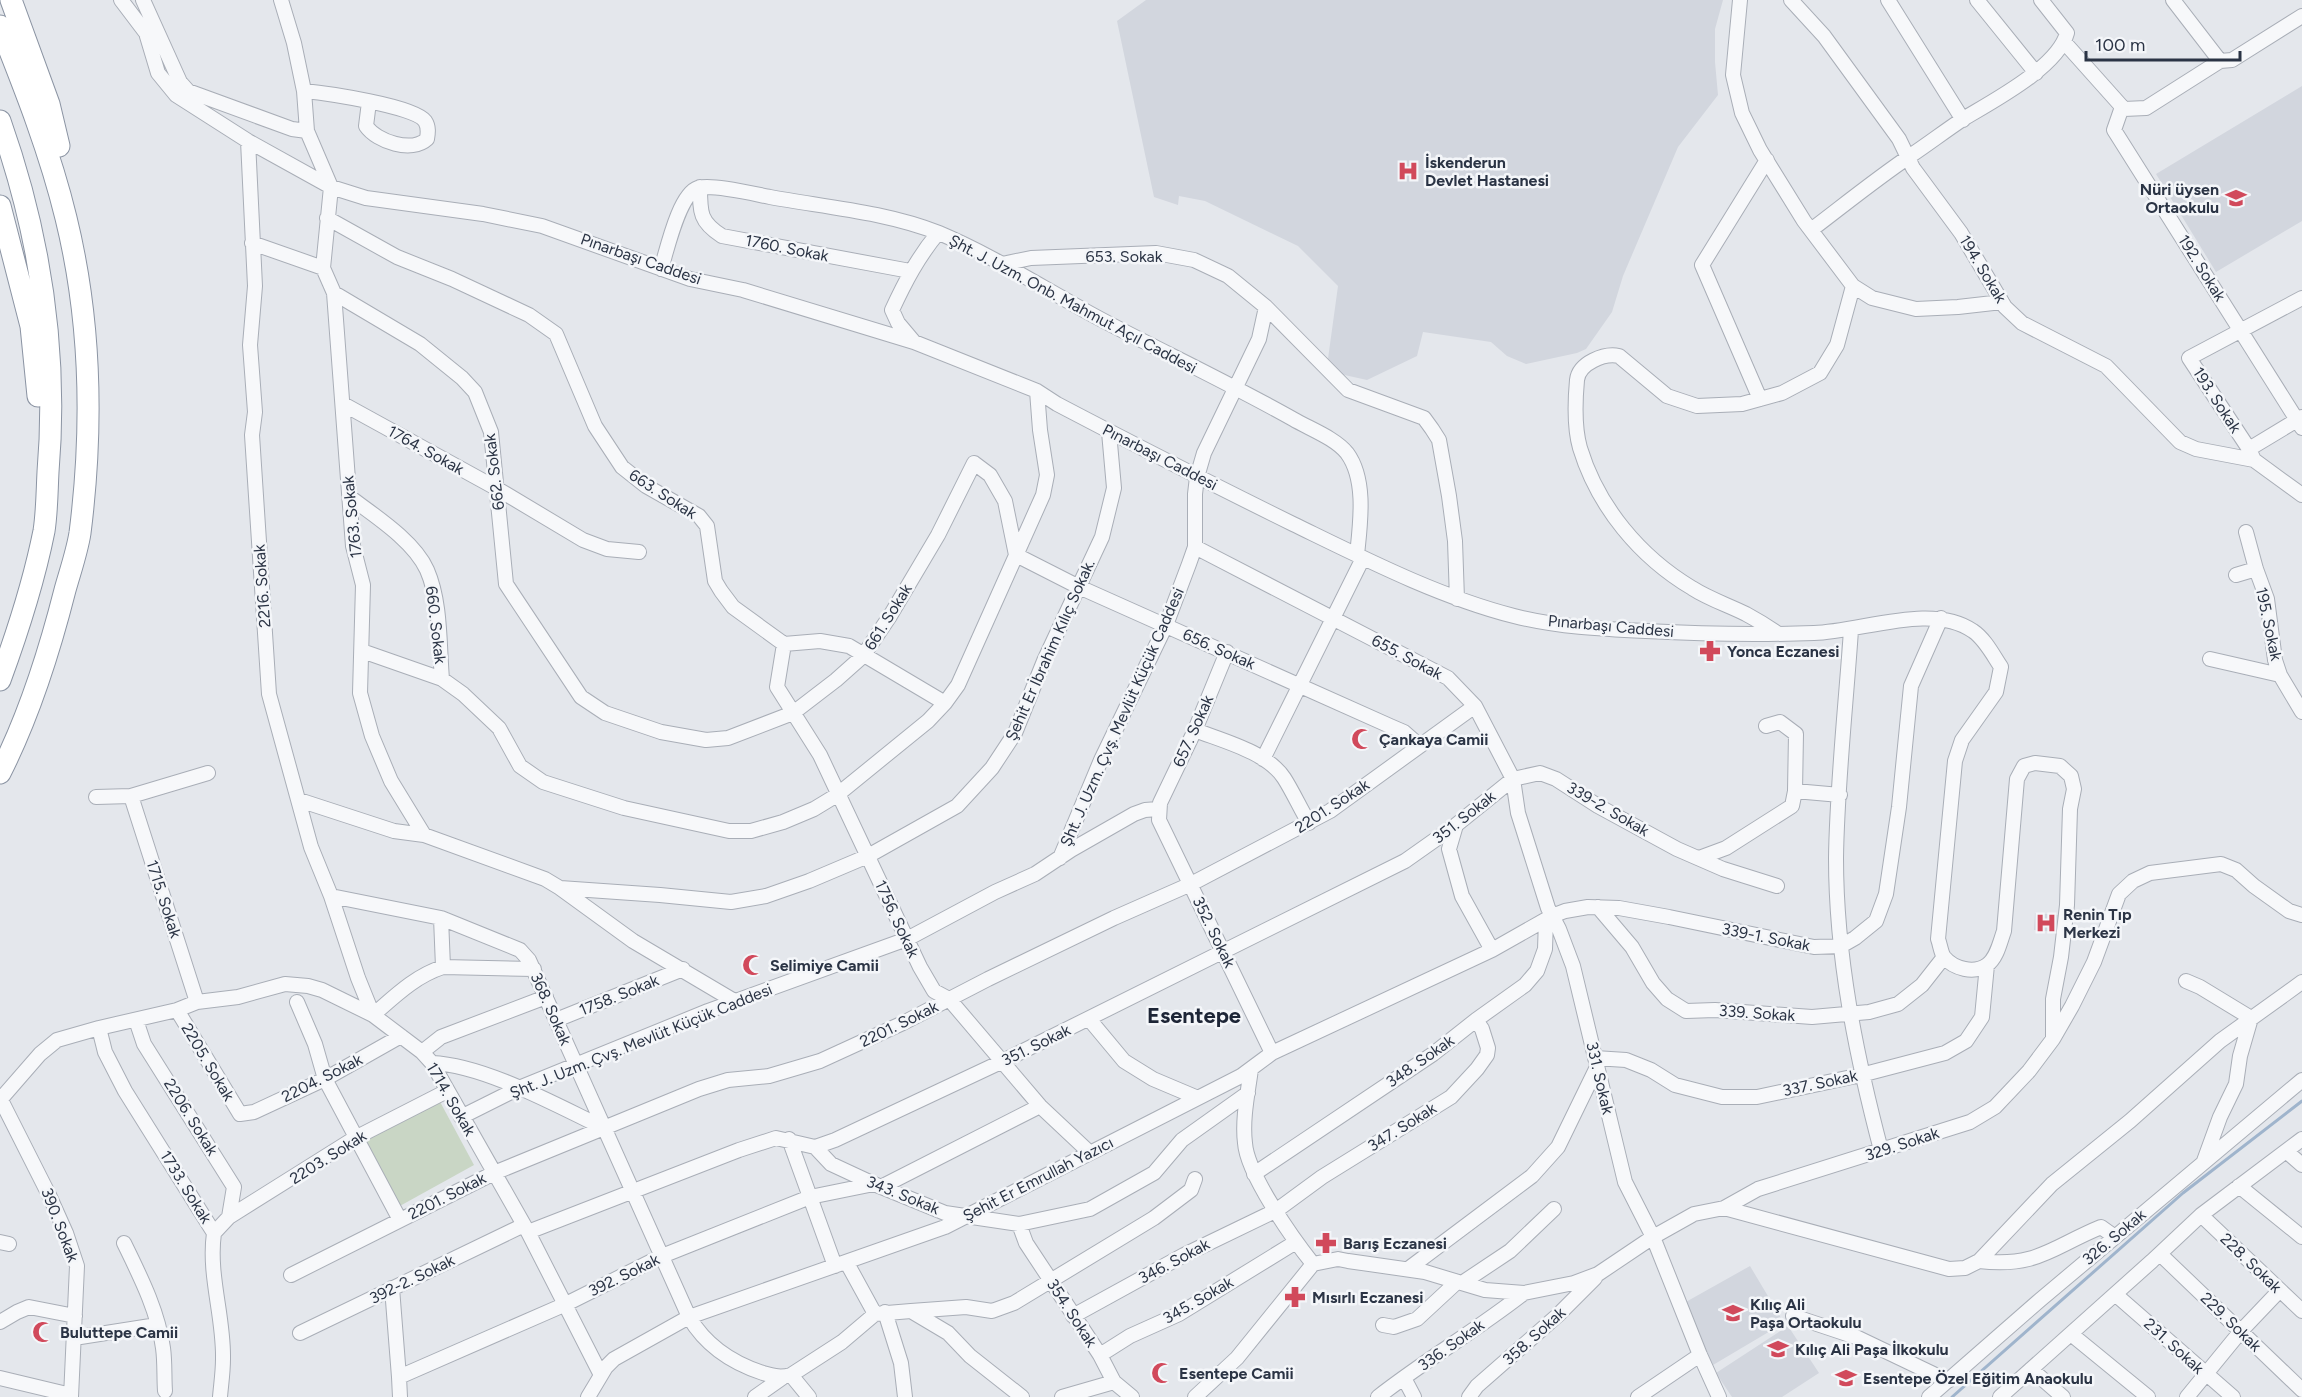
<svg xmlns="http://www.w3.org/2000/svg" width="2302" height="1397" font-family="Figtree,sans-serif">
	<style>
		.built { fill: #d2d6de }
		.green { fill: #c9d6c5 }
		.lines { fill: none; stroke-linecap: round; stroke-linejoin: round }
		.stream { stroke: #9fb4cc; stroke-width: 3 }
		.minor-casing { stroke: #a9aeb7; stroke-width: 16 }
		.highway-casing { stroke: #8b94a3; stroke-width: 23 }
		.minor { stroke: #f7f8fa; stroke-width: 14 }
		.highway { stroke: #fff; stroke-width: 21 }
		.labels { text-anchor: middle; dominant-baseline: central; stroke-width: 5; stroke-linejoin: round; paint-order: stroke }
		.poi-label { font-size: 16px; font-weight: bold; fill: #2b3445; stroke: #f4f6f9; text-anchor: start }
		.street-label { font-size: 16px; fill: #2b3445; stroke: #f4f6f9 }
		.district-label { font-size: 22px; font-weight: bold; fill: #1d2536; stroke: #f4f6f9 }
	</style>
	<rect width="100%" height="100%" fill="#e4e7ec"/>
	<!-- built -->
	<path class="built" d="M1146,0H1723L1715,29V62L1718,95L1678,147L1623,276L1612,312L1586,349L1577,353L1526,364L1507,356L1491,342L1423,332L1417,356L1367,380L1340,374L1327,366L1338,286L1298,246L1205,201L1179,196L1178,205L1154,197L1117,21Z
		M2302,86V221L2216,272L2156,174Z
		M2035,913L2058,915L2056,932L2034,930Z
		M1750,1266L1784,1323L1713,1365L1684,1303Z
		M1788,1326L1819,1373L1782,1397H1732L1716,1373Z"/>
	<!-- green -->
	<path class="green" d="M438,1098L474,1165L398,1207L362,1140Z"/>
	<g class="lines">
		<!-- stream -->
		<path class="stream" d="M1952,1397L2183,1193L2302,1101"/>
		<defs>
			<path id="minor" d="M121,0L146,33L158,73L176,95L248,141L331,187L366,198L483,214L542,226L690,279L743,290L914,342L1037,391L1057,404C1135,445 1214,485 1293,524C1363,558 1439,597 1514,616C1557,627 1602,629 1646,631C1702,634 1758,635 1814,633C1861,632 1932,602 1973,631C1985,639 1993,655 2001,667L1996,692L1962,740L1955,761L1938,939C1940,944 1941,953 1944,957C1954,969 1974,974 1987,965C1997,958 2000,942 2004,931L2017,779L2024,766L2035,763L2060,766L2071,776L2074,789L2070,809L2067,905L2061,957L2053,999V1039L2072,1006L2094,962L2119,894L2133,881L2150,873L2221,864L2236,870L2254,886L2289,911L2302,915
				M143,0L180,82L188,91L292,129L307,131
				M281,0L294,43L304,91L307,131L331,187L323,268L334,293L353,546L363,585L360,693L372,736L391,781L424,835
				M1740,0L1733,75L1742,113L1760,150L1804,221L1853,286L1872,298L1916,309L1958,307L2002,302
				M1791,0L1824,36L1899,139L1913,168L1961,233L2005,307L2022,323L2106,366L2180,442L2196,449L2254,460L2302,495
				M1888,0L1963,120
				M1977,0L2036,73
				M2173,0L2220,61L2232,60L2302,16
				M2065,43L2124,109L2146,108L2220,61
				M304,91C325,93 415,106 425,121C429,127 428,133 427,139C412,153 377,142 366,126L369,102
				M2122,107L2114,130L2302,428
				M248,141L255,286L250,345L255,412L252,435L269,694L311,847L331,896L358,978L373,1015C395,996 415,976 443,967L534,969
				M700,187C700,213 700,222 722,236L910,271
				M327,218L397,257L452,279L529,315L556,334L595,426L622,467L646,486L699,516L707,526L715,581L721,591L733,607L784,644L820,641L849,646L945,703
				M1811,230C1844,205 1876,179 1910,156C1928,144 1945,131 1963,119C1993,101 2058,67 2067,33L2041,0
				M252,243L323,268
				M1002,264L1031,258L1156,253L1194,260L1228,276L1266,307
				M661,269C667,250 679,194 698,188C713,184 754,194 770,197C825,207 886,212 939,233C996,257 1049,292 1104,321C1167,354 1231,384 1293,419C1310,429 1335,438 1347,453C1367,480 1360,525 1357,555
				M334,293L420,344L462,378L475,392L491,432L506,584L581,697L605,713L661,732L706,740L728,738L793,713L836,680L863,656L890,616L938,535L974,463L990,475L1005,501L1016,555L1079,587L1390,726L1404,732L1420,746
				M914,342L898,323L892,310C905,282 918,257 938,233
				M1760,399L1702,265L1767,160
				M343,404L496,488L583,540L607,549L639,552
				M2249,449L2302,417
				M2254,460L2249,449L2189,358L2302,298
				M351,498C375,516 414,541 427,570C441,602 439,644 442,679
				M2246,532L2256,569L2267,599L2275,660L2280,675L2302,712
				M1195,547L1448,678L1475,706L1513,779L1518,813L1548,908L1559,929L1573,966L1625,1182L1653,1237L1700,1355L1719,1397
				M2236,575L2256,569
				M1851,630C1846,704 1837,784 1836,858C1836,957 1856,1055 1881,1150
				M1777,633C1767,626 1757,620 1746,614C1728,605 1709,599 1692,588C1640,557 1598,507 1580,448C1574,427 1575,402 1577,380C1579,363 1604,353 1619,356L1667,396L1697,406L1742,404L1782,393L1820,373L1837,345L1853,286
				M784,644L777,687L820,755L920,967L934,991L949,999L1040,1106L1089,1152
				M362,651L442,679L463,694L499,728L520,766L543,782L624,808L729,831H751L783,822L814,809L837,795L928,721L945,703L958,685L1043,495L1047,475L1040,430L1037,391
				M1227,652L1195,730L1160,803L1159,820L1272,1053
				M2210,659L2280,675
				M1195,730C1223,741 1267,752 1284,778C1293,792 1300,808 1309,823
				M1263,759L1363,558
				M1795,791L1840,795
				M131,796L197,1002
				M96,797L131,796L208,773
				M299,800L394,831L424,835L545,879L560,888L660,895L731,902L766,896L809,881L868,856L957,806L992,768L1015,733L1044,661L1102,537L1114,488L1109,432
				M1456,825L1449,849L1462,896L1492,950
				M1060,858L1101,760L1166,625L1189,564L1195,547V494L1197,477L1204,453L1259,339L1266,307L1348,390L1424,418L1432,429L1439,440L1449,496L1455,541L1457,599
				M1699,858L1726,848L1792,806L1795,791L1796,734L1780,722L1766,726
				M560,888L633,941L736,1002
				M331,896L441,918L520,950L529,960L689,1317C706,1346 732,1363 763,1373C774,1376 780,1378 791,1375L842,1342L875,1314L911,1311L948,1333L970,1356L1022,1397
				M1598,907L1632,947L1653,983L1667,999L1686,1011L1715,1010L1812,1017L1869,1012L1898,1004L1922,985L1944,957
				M441,918L443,967
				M2186,981L2200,987L2251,1018L2240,1056L2236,1084L2220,1117L2204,1161
				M297,1002L315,1044L325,1079L400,1220
				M177,1010L240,1114L254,1112L325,1079L401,1036
				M1089,1019L1124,1061L1153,1079L1198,1098
				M136,1020L144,1044L234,1187L229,1217
				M556,1020L683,969
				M99,1028L105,1052L125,1091L214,1233C208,1275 224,1317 223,1359C223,1372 221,1385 220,1397
				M422,1052L441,1037L546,997
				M1595,1058L1626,1060L1651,1070L1675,1085L1722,1097H1757L1861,1075L1945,1053L1966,1041L1982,1017L1987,965
				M432,1063C484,1065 556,1105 604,1128
				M1251,1069C1248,1092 1242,1119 1245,1143C1247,1174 1293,1239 1313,1264
				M0,1100L40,1054L57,1040L99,1028L177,1010L197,1002L238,997L285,984L308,986L322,990L373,1015L422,1052L432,1063L528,1232L601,1375
				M1,1100L49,1195L66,1233L77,1266L71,1397
				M461,1117L519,1088L708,1011L907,939L995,892L1035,874L1071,850L1134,814L1145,810L1158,809
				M789,1139L835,1266
				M815,1147L831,1164L874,1184L945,1213L1019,1224L1090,1209L1154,1173L1182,1140L1248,1093
				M2286,1151L2302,1165
				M1254,1174L1433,1054L1476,1020L1525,985L1537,971L1545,949L1546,920
				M2239,1186L2302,1237
				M881,1187L1040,1106
				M1724,1208L1758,1189L1970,1122L1995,1107L2029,1071L2053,1039
				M2201,1215L2302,1311
				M1019,1224L1026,1243L1100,1355L1114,1382L1132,1397
				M528,1232L739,1150L776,1138L815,1147L835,1140L1001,1062L1405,861L1456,825L1513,779L1540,773L1556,779L1598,806L1677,849L1723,869L1777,886
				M214,1233L229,1217L355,1138L447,1091
				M0,1242L9,1244
				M124,1243C140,1276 158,1311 163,1348C165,1362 164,1377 165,1391
				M2160,1254L2302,1390
				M1979,1261C2037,1268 2052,1247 2101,1227L2115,1237
				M847,1263L875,1314
				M1408,1269L1532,1176L1558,1147L1597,1067
				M291,1275L494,1173L699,1089L728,1080L769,1076L820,1061L903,1023L988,979L1114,918L1191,884L1330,811L1475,706
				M1462,1283L1510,1251L1554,1209
				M392,1288L399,1377
				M2115,1294L2233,1397
				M911,1311L966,1307L992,1311L1014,1303L1154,1218L1191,1190L1195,1179
				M885,1312L901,1363L905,1397
				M1073,1316L1184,1255L1277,1210L1322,1177L1451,1097L1477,1069L1487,1055L1488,1048L1482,1029L1476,1020
				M1793,1316L1856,1337L1948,1381
				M0,1322L17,1312L29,1307L75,1316
				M1383,1325L1394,1327L1417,1319L1457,1282
				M300,1333L524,1225
				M2071,1334L2148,1397
				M74,1338L157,1325
				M1100,1355L1130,1336L1179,1314L1296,1242
				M2031,1369L2063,1397
				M791,1375L809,1397
				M0,1378L71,1395
				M1404,1378L1414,1397
				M400,1397L399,1377L566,1304L662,1256L810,1197L874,1184
				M588,1397L606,1367L614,1359L689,1317L945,1227L1241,1076L1272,1053L1492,950L1552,916L1565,911L1588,907L1619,908L1669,917L1814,947L1841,946L1855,938L1876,921L1886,894L1899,807L1911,686L1941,618
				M755,1397L782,1378
				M1062,1397L1114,1382
				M1195,1397L1237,1358L1313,1264L1338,1259L1348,1261L1425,1272L1485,1290L1524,1293L1574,1283L1598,1274L1653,1237L1694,1214L1724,1208L1949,1269L1965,1268L1979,1261L2052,1184L2130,1121L2220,1041L2302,982
				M1378,1397C1425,1360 1477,1330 1524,1293
				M1469,1397L1477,1386L1558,1315L1595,1278
				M1638,1397L1700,1355
				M1929,1397L2040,1300L2302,1080
				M2000,1397L2152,1261L2201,1215L2302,1139
				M2187,1397L2241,1331L2280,1290"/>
			<path id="highway" d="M11,0L49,104L59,146
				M0,26C25,89 50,152 66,218C91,320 93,430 80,533C77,552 70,572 65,590C49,653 29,716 0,773
				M0,121C40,234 58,353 48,472C47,491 47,512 44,531C34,581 18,631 0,680
				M0,206L31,326L38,396"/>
		</defs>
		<!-- minor casing -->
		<use href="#minor" class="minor-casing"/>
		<!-- highway casing -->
		<use href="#highway" class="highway-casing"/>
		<!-- minor -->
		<use href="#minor" class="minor"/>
		<!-- highway -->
		<use href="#highway" class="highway"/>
	</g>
	<!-- icons -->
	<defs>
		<symbol id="hospital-bare" viewBox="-9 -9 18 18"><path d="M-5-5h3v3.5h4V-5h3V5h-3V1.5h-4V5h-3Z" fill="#d1495b" stroke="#f4f6f9" stroke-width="2.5" paint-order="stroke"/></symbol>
		<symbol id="school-bare" viewBox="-9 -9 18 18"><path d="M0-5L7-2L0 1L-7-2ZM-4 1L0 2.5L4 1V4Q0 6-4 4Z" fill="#d1495b" stroke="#f4f6f9" stroke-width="2.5" paint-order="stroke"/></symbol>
		<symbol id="pharmacy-bare" viewBox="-9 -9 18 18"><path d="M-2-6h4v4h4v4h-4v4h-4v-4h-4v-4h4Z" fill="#d1495b" stroke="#f4f6f9" stroke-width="2.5" paint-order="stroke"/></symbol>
		<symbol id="mosque-bare" viewBox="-9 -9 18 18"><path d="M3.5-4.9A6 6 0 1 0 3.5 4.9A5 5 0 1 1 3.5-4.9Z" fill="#d1495b" stroke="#f4f6f9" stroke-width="2.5" paint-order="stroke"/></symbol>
	</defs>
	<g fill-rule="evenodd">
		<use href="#hospital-bare" x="1393" y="156" width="30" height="30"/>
		<use href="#school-bare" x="2221" y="183" width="30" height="30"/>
		<use href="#pharmacy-bare" x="1695" y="636" width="30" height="30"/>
		<use href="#mosque-bare" x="1347" y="724" width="30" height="30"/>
		<use href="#hospital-bare" x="2031" y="908" width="30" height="30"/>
		<use href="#mosque-bare" x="738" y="950" width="30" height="30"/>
		<use href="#pharmacy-bare" x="1311" y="1228" width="30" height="30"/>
		<use href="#pharmacy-bare" x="1280" y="1282" width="30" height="30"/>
		<use href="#school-bare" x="1718" y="1298" width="30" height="30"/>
		<use href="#mosque-bare" x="28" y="1317" width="30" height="30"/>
		<use href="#school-bare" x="1763" y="1334" width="30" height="30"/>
		<use href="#mosque-bare" x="1147" y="1358" width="30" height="30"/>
		<use href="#school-bare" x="1831" y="1363" width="30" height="30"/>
	</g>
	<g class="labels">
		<!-- poi labels -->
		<g class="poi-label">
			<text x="1425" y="162">İskenderun<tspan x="1425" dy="18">Devlet Hastanesi</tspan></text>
			<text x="2219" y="189" text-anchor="end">Nüri üysen<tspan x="2219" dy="18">Ortaokulu</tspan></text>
			<text x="1727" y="651">Yonca Eczanesi</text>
			<text x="1379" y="739">Çankaya Camii</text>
			<text x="2063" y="914">Renin Tıp<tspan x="2063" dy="18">Merkezi</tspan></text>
			<text x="770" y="965">Selimiye Camii</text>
			<text x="1343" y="1243">Barış Eczanesi</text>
			<text x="1312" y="1297">Mısırlı Eczanesi</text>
			<text x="1750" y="1304">Kılıç Ali<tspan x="1750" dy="18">Paşa Ortaokulu</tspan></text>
			<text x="60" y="1332">Buluttepe Camii</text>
			<text x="1795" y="1349">Kılıç Ali Paşa İlkokulu</text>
			<text x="1179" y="1373">Esentepe Camii</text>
			<text x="1863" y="1378">Esentepe Özel Eğitim Anaokulu</text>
		</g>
		<!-- street labels -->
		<g class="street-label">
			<text transform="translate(787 248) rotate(11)">1760. Sokak</text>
			<text x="1124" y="256">653. Sokak</text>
			<text transform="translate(641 259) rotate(19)">Pınarbaşı Caddesi</text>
			<text transform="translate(2202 268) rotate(58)">192. Sokak</text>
			<text transform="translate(1983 269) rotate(59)">194. Sokak</text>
			<text transform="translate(1073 304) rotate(28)">Şht. J. Uzm. Onb. Mahmut Açıl Caddesi</text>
			<text transform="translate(2217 400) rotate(57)">193. Sokak</text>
			<text transform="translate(426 450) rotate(29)">1764. Sokak</text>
			<text transform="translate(1160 457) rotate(27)">Pınarbaşı Caddesi</text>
			<text transform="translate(494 472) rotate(-97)">662. Sokak</text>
			<text transform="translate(663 494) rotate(33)">663. Sokak</text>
			<text transform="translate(352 517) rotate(-96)">1763. Sokak</text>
			<text transform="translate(262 586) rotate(-94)">2216. Sokak</text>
			<text transform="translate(888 617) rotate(-58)">661. Sokak</text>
			<text transform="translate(2269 624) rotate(78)">195. Sokak</text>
			<text transform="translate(436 625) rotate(83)">660. Sokak</text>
			<text transform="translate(1611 626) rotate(5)">Pınarbaşı Caddesi</text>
			<text transform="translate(1219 649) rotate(24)">656. Sokak</text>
			<text transform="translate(1050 650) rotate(-66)">Şehit Er İbrahim Kılıç Sokak.</text>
			<text transform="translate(1407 657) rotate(28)">655. Sokak</text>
			<text transform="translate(1122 717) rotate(-66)">Şht. J. Uzm. Çvş. Mevlüt Küçük Caddesi</text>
			<text transform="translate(1193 731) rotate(-66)">657. Sokak</text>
			<text transform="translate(1332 806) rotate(-33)">2201. Sokak</text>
			<text transform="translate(1608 809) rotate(30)">339-2. Sokak</text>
			<text transform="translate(1464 817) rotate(-38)">351. Sokak</text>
			<text transform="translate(164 899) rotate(72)">1715. Sokak</text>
			<text transform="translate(897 919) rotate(65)">1756. Sokak</text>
			<text transform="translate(1214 932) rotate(64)">352. Sokak</text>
			<text transform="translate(1766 937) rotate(11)">339-1. Sokak</text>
			<text transform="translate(619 995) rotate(-22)">1758. Sokak</text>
			<text transform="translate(551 1009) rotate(66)">368. Sokak</text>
			<text transform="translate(1757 1013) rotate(4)">339. Sokak</text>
			<text transform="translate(899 1024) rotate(-26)">2201. Sokak</text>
			<text transform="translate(641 1041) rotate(-22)">Şht. J. Uzm. Çvş. Mevlüt Küçük Caddesi</text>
			<text transform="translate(1036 1045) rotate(-26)">351. Sokak</text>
			<text transform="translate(1420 1061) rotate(-35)">348. Sokak</text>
			<text transform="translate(208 1062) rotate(59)">2205. Sokak</text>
			<text transform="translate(322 1078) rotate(-27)">2204. Sokak</text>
			<text transform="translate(1600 1078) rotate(77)">331. Sokak</text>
			<text transform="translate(1820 1083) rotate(-12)">337. Sokak</text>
			<text transform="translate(451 1099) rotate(60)">1714. Sokak</text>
			<text transform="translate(191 1117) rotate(58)">2206. Sokak</text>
			<text transform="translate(1402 1127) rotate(-32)">347. Sokak</text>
			<text transform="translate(1902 1144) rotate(-18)">329. Sokak</text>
			<text transform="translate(328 1157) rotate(-32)">2203. Sokak</text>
			<text transform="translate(1038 1179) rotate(-27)">Şehit Er Emrullah Yazıcı</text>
			<text transform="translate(186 1187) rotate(58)">1733. Sokak</text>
			<text transform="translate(903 1195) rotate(22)">343. Sokak</text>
			<text transform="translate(447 1196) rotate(-27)">2201. Sokak</text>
			<text transform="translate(60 1225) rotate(69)">390. Sokak</text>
			<text transform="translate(2114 1237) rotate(-40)">326. Sokak</text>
			<text transform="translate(1174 1261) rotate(-28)">346. Sokak</text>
			<text transform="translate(2251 1263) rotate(44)">228. Sokak</text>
			<text transform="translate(624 1275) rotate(-26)">392. Sokak</text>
			<text transform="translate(412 1279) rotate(-26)">392-2. Sokak</text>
			<text transform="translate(1198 1300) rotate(-30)">345. Sokak</text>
			<text transform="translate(1072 1313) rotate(57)">354. Sokak</text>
			<text transform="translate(2231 1322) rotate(44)">229. Sokak</text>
			<text transform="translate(1534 1336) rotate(-42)">358. Sokak</text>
			<text transform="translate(1451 1345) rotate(-35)">336. Sokak</text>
			<text transform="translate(2174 1346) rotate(42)">231. Sokak</text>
		</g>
		<!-- district labels -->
		<g class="district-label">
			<text x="1194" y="1015">Esentepe</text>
		</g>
	</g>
	<!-- scale -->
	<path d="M2086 51v9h154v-9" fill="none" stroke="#2b3445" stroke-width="3"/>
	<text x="2095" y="51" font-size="18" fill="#2b3445" stroke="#f4f6f9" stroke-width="4.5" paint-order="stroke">100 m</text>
</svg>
